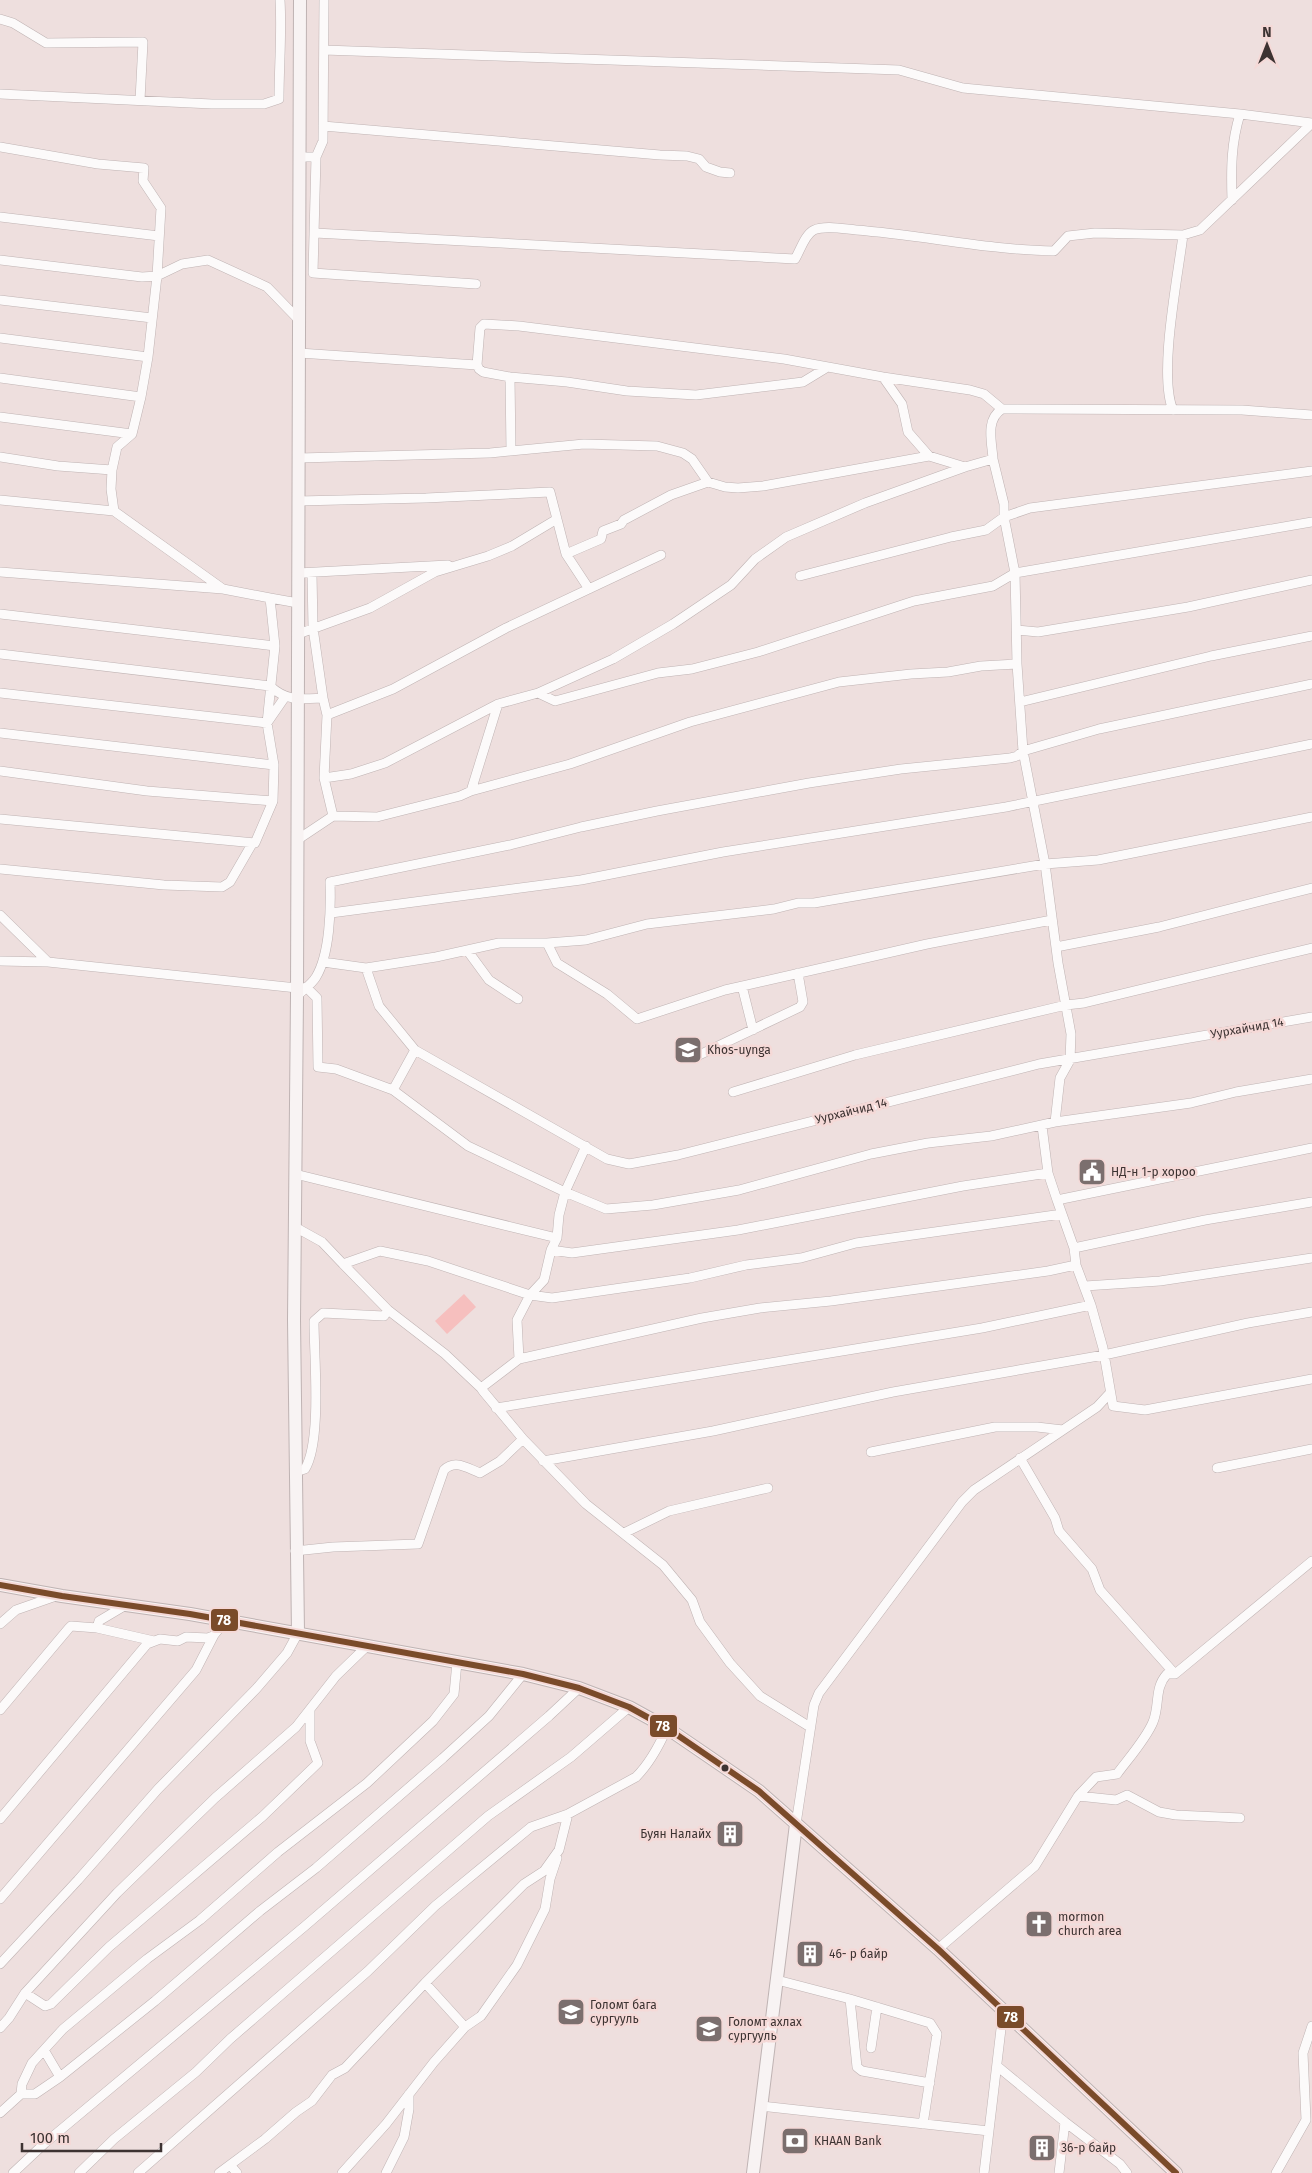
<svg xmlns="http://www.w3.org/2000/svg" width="1312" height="2173" font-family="'Fira Sans',sans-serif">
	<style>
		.park { fill: #f6bfbe }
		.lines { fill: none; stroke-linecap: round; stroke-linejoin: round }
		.street-casing { stroke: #bfb3b3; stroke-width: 10 }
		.secondary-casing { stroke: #bfb3b3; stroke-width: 14 }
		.street { stroke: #fcfafa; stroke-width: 9 }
		.secondary { stroke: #f8f3f3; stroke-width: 12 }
		.bus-1-casing { stroke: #f5d9d7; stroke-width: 10 }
		.bus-1 { stroke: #7a4b2a; stroke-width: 6 }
		.bus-dot { fill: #3d3332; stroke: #f5d9d7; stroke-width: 2 }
		.labels { text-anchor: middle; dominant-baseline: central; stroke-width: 5; stroke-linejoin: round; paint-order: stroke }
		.street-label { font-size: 12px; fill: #3d3332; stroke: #f5d9d7 }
		.poi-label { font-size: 12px; fill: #3d3332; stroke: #f5d9d7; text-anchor: start }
		.line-badge { stroke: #f5d9d7; stroke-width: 2 }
		.badge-label { font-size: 14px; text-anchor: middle; font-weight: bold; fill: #fff }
	</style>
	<rect width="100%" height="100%" fill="#eedfde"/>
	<!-- park -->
	<path class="park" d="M464,1294L476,1307L447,1334L435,1321Z"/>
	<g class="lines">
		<defs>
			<path id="street" d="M0,19L13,23L46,43L143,42L140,100
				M324,50L899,70L963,88L1240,114L1312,123
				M0,94L212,104H264L279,99C279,66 282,33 280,0
				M323,126L660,155L687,156L699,159L706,167L720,172L730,173
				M0,147L98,164L144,168L143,181L161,208L157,276L148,357L141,397L132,434L117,447L112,470L111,489L114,511L223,589L270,598L275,646L267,723L274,765L273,801L255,843L0,819
				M300,157H316L313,273L476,284
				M316,157L323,141L324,0
				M1232,200C1231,170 1231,143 1240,114
				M0,217L159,236
				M315,233L795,259C800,251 805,234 814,230C825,225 844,229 856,230C922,235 988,250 1054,251L1068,236L1095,233L1183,235L1200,230L1312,123
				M0,260L142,277L157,276L182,264L208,260L267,287L299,320
				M0,300L152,318
				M0,338L148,357
				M299,353L477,365
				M826,368L803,382L696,395L627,391L567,382L510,377L483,372L479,369L477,365L480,328L484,324L519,326L784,359L883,377L970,390L984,394L1002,409
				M510,377L511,451
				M883,377L902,404L908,432L929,456
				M0,378L141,397
				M1173,410C1158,375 1178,276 1183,235
				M0,417L132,434
				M0,457L58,466L112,470
				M299,458L490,453L584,444L657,446L683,453L692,459L708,482L725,487L738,488L763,486L929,456L965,467
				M993,459L1004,504V517L1015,573L1017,664L1023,751L1045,864L1058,963L1071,1034L1070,1060L1060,1078L1055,1122
				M0,500L114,511
				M298,501L426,498L550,492L566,554L589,589
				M566,554L601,539L603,531L621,524L624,520L671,495L708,482
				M0,572L223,589
				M298,573L448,565
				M312,573L313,628L323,698
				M800,576L951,537L986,530L1004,517L1030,508L1312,471
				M270,598L298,603
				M0,614L275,646
				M1017,630L1038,632L1188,607L1312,580
				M298,634L370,608L435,572L488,556L512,546L557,519
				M0,654L270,686C287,702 302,699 323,698L327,715L324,778L333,816
				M0,693L267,723L285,697
				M538,693L613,659L673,624L731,585L755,559L786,537L865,503L965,467L993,459C992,442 985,420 1002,409L1242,410L1312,415
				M1020,702L1211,656L1312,636
				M327,715L393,689L506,628L661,555
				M0,733L274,765
				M0,771L147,791L273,801
				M324,778L351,774L385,763L498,704
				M471,791L498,704L538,693L555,701L658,673L692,669L758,652L914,601L993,586L1015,573L1312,522
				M297,840L333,816L377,817L460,796L471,791L570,764L690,722L839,682L911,674L948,672L981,666L1017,664
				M0,869L164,885L222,887L230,882L252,844
				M331,913L581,880L723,852L1006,807L1312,744
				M0,915L48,962L297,988
				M547,943L586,940L647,924L774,909L798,903H814L1045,864L1098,860L1312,817
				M1056,947L1159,927L1312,888
				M467,950L489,980L518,999
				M0,961L48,962
				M323,962L366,968L379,1006L415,1050L393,1090L468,1146L565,1192L559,1215L557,1238L551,1250L544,1280L530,1295L517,1320L519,1359L481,1388L483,1391L523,1439L586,1504L663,1565L692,1600L700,1622L730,1663L760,1696L810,1727
				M366,968L436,957L499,943H547L557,963L607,994L637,1019L725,990L927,944L1052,920
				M742,986L753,1030
				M306,987L317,998L318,1067L336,1069L393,1090
				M297,996C303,990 312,984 316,977C330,954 331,908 330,882L510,845L581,827L657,811L809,783L901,769L1010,758L1017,756L1023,751L1099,729L1312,684
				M415,1050L607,1159L629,1164L678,1155L1039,1064L1312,1017
				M695,1057L800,1007L803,1002L798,973
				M733,1092L855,1055L1066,1005L1084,1003L1312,948
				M1042,1126L1048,1173L1057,1200
				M586,1146L565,1192L606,1209L653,1205L739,1190L871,1154L928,1143L991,1136L1055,1122L1191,1103L1236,1092L1312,1079
				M1312,1148L1057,1200L1074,1248L1076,1265L1091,1305L1103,1348L1113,1406L1145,1410L1312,1379
				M295,1174L557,1238
				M295,1227L322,1242L343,1264L380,1251L428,1261L530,1295L552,1298L690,1278L746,1265L801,1258L856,1243L1062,1214
				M1074,1248L1205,1220L1312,1202
				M551,1250L572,1253L738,1230L963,1186L1048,1173
				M343,1264L388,1310L445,1354L481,1388
				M1085,1286L1160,1281L1312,1258
				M519,1359L702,1318L760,1308L831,1301L1048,1271L1076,1265
				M496,1408L982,1328L1091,1305
				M871,1452L995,1427H1037L1063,1430
				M1020,1458L1055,1518L1059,1531L1092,1569L1100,1590L1175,1674
				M543,1461L713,1431L893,1392L1104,1355L1248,1323L1312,1312
				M1217,1468L1312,1449
				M295,1472L305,1469C322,1441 314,1357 314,1321L323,1313L384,1316L388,1310
				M624,1533L669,1511L768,1488
				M295,1551L333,1547L418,1544L444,1470C455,1459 467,1468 480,1473L500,1461L523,1439
				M0,1624L16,1610L56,1596
				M97,1628L154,1641
				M0,1710L69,1628L71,1626L97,1628L99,1621L126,1605
				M1078,1796L1096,1777L1117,1774C1128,1759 1146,1739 1153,1722C1160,1705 1154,1688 1167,1674H1175L1312,1561
				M0,1819L147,1644L160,1639L178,1641L186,1637L208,1638L213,1636
				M796,1824L814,1705L819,1693L962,1502L974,1490L1097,1407L1110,1393
				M0,1899L196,1670L214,1635L226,1620
				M938,1949L1035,1866L1078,1796L1116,1800L1127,1795L1159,1812L1176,1815L1240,1818
				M0,1964L78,1880L158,1789L256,1689L287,1653L298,1633
				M777,1980L850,1999L930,2023L937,2034L923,2124
				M425,1983L465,2027
				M25,1993L45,2006L51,2004L109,1947L263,1816L318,1763L310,1741V1711
				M850,1999L857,2067L862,2071L930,2083
				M0,2028L9,2018L25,1993L117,1893L215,1798L296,1727L336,1676L367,1646
				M871,2048L877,2007
				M44,2050L60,2077
				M997,2066L1065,2122L1120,2164L1127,2173
				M21,2094L22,2084L32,2063L63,2029L147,1959L200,1920L278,1852L367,1783L433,1721L454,1694L457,1662
				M761,2106L989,2131
				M0,2113L21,2094H35L60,2077L155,2001L260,1911L316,1868L443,1758L489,1716L523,1674
				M231,2166L237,2173
				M13,2173L45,2143L305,1926L549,1716L579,1688
				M79,2173L114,2139L196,2072L230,2039L488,1816L571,1757L629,1707
				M138,2173L368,1971L435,1906L531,1827L568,1814L636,1777C650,1763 659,1746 667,1728
				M219,2173L265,2139L296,2112L312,2101L332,2075L345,2068L425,1983L524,1884L544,1871L559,1850L568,1814
				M342,2173L386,2124L434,2062L465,2027L481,2016L517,1965L545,1909L550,1879L557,1858
				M386,2173L404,2137L409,2109V2094
				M984,2173L1003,2012
				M1059,2173L1065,2122
				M1276,2173L1306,2120L1303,2053L1312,2026"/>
			<path id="secondary" d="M0,1585L62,1596L190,1614L523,1674L579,1688L629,1707L667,1728L759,1791L938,1949L1176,2173
				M298,1633L294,1320L297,996L300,0
				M753,2173L796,1824"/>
		</defs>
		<!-- street casing -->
		<use href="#street" class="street-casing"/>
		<!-- secondary casing -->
		<use href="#secondary" class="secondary-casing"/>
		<!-- street -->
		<use href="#street" class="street"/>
		<!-- secondary -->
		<use href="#secondary" class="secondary"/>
		<defs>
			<path id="bus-1" d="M0,1585L62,1596L190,1614L523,1674L579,1688L629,1707L667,1728L759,1791L938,1949L1176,2173"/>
		</defs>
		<!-- bus-1 casing -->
		<use href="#bus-1" class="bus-1-casing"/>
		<!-- bus-1 -->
		<use href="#bus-1" class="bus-1"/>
	</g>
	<!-- icons -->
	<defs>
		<symbol id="school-square" viewBox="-11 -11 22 22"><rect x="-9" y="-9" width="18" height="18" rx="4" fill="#7b6f6e" stroke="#f5d9d7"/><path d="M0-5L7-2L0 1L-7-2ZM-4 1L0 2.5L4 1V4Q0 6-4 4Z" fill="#fff"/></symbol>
		<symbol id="civic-square" viewBox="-11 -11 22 22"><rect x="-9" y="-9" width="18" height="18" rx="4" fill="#7b6f6e" stroke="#f5d9d7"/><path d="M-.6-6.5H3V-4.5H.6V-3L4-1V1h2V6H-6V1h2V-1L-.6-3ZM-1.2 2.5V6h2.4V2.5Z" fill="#fff"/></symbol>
		<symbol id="building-square" viewBox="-11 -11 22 22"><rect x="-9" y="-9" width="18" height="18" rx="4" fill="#7b6f6e" stroke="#f5d9d7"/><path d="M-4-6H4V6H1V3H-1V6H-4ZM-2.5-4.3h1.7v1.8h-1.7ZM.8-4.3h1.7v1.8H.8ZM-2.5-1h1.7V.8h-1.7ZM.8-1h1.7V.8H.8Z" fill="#fff"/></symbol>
		<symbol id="church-square" viewBox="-11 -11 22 22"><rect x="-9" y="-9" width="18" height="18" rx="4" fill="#7b6f6e" stroke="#f5d9d7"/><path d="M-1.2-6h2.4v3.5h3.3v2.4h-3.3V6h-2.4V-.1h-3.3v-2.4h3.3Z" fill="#fff"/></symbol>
		<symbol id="bank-square" viewBox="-11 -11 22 22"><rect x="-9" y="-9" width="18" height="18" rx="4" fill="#7b6f6e" stroke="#f5d9d7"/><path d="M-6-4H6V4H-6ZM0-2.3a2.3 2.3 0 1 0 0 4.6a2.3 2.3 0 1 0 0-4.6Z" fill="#fff"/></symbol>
	</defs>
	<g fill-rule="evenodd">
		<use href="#school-square" x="672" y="1034" width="32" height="32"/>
		<use href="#civic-square" x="1076" y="1156" width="32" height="32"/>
		<use href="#building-square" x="714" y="1818" width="32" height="32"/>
		<use href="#church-square" x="1023" y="1908" width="32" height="32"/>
		<use href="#building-square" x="794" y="1938" width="32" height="32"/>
		<use href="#school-square" x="555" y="1996" width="32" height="32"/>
		<use href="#school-square" x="693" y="2013" width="32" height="32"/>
		<use href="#bank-square" x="779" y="2125" width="32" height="32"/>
		<use href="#building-square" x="1026" y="2132" width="32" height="32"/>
	</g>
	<!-- markers -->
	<circle class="bus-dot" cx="725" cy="1768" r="4.5"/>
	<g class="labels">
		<!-- street labels -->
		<g class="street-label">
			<text transform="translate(1247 1028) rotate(-10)">Уурхайчид 14</text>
			<text transform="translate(851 1111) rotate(-14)">Уурхайчид 14</text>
		</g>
		<!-- poi labels -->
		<g class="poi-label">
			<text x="707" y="1050">Khos-uynga</text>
			<text x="1111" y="1172">НД-н 1-р хороо</text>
			<text x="711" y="1834" text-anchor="end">Буян Налайх</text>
			<text x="1058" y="1917">mormon<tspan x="1058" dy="14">church area</tspan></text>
			<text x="829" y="1954">46- р байр</text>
			<text x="590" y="2005">Голомт бага<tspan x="590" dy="14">сургууль</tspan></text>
			<text x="728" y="2022">Голомт ахлах<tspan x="728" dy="14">сургууль</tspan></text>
			<text x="814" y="2141">KHAAN Bank</text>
			<text x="1061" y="2148">36-р байр</text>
		</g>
	</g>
	<g class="line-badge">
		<rect x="210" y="1608" width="29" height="24" rx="5" fill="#7a4b2a"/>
		<rect x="649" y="1714" width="29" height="24" rx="5" fill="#7a4b2a"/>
		<rect x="996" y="2005" width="29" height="24" rx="5" fill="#7a4b2a"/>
	</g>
	<g class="badge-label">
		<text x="224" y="1625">78</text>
		<text x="663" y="1731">78</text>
		<text x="1011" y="2022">78</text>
	</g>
	<!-- north arrow -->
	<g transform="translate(1267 45)" stroke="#f5d9d7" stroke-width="4" paint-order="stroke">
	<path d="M0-4L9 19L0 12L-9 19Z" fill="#3d3332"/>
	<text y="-8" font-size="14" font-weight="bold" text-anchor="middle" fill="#3d3332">N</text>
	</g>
	<!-- scale -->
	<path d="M22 2143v8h139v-8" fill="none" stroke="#3d3332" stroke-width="2.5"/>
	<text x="30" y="2143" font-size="15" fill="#3d3332" stroke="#f5d9d7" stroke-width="4" paint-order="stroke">100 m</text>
</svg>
